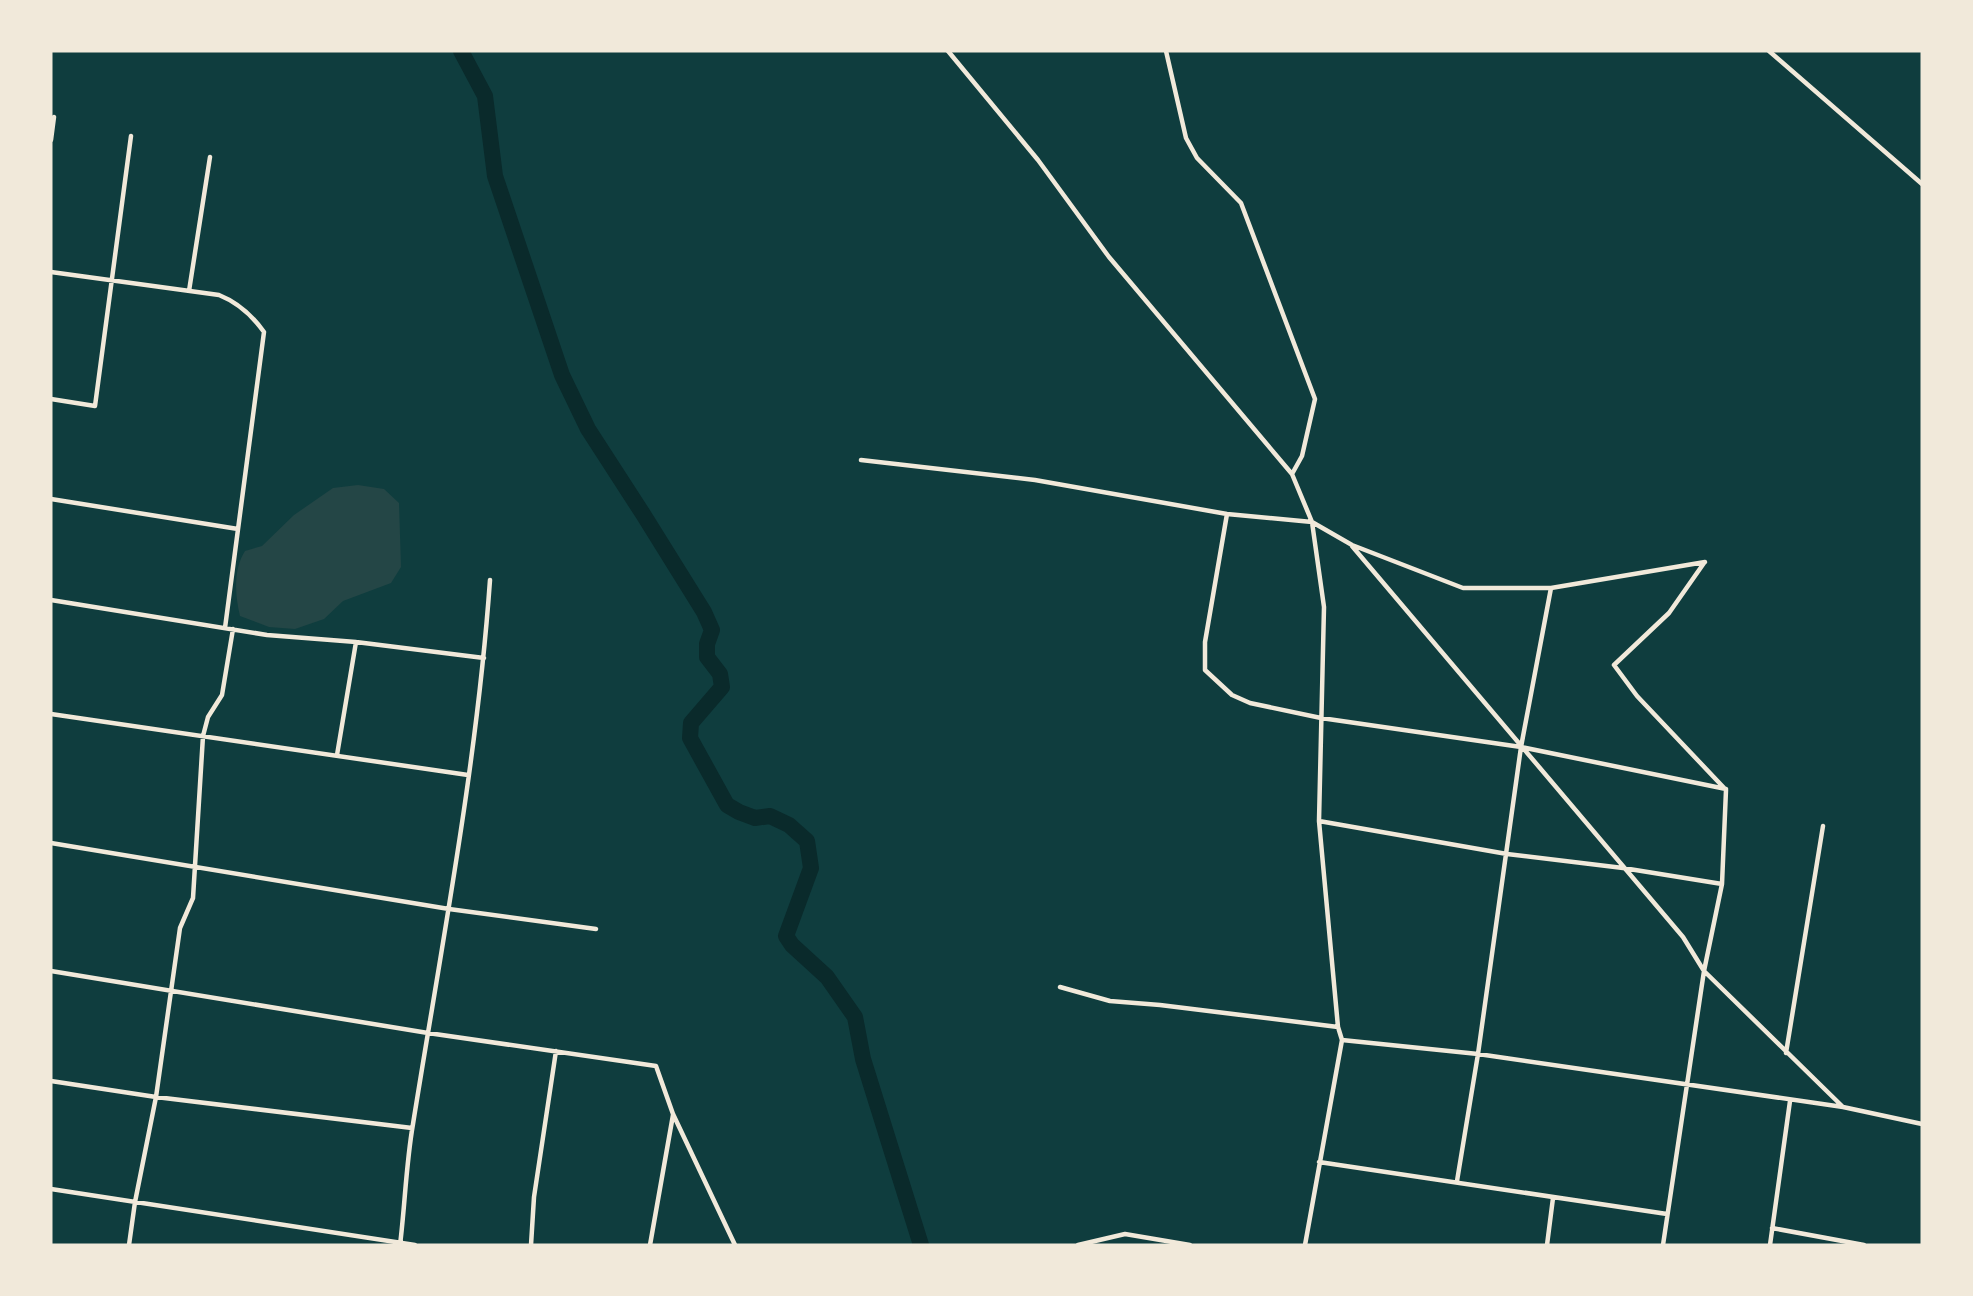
<svg xmlns="http://www.w3.org/2000/svg" width="1973" height="1296" font-family="Georgia,serif">
	<style>
		.green { fill: #244646 }
		.lines { fill: none; stroke-linecap: round; stroke-linejoin: round }
		.river { stroke: #0a2a2b; stroke-width: 16 }
		.minor { stroke: #f1e9da; stroke-width: 4.5 }
	</style>
	<rect width="100%" height="100%" fill="#0f3d3e"/>
	<!-- green -->
	<path class="green" d="M358,485L384,489L399,503L401,567L391,583L343,601L324,619L295,629L269,627L240,616C235,595 233,570 245,551L262,546L294,515L333,488Z"/>
	<g class="lines">
		<!-- river -->
		<path class="river" d="M461,51L485,96L495,176L562,375L588,429L643,514L704,612L712,630L707,644V657L720,674L722,687L691,723L690,738L727,805L739,812L755,818L770,816L789,825L807,841L811,868L786,936L792,945L827,977L855,1017L863,1059L921,1245"/>
		<!-- minor -->
		<path class="minor" d="M948,51L1038,160L1109,257L1292,474L1312,522L1324,607L1319,821L1338,1027L1342,1040L1305,1245
			M1166,51L1186,138L1197,158L1241,203L1315,399L1302,456L1292,474
			M1769,51L1922,184
			M51,140L54,117
			M51,272L219,295C239,303 252,315 264,332L225,628
			M189,291L210,157
			M51,399L95,406L131,136
			M861,460L1035,480L1227,514L1312,522L1352,545L1463,588H1551L1705,562
			M51,499L238,529
			M1227,514L1205,642V670L1232,695L1250,703L1321,718L1521,747L1726,789
			M1352,546L1683,937L1704,971L1843,1107
			M51,600L267,635L356,642L484,658
			M51,714L468,775
			M337,755L356,642
			M1319,821L1507,854L1623,868L1722,884
			M51,843L449,909L596,929
			M51,971L428,1033L656,1066L673,1114L735,1245
			M1060,987L1110,1001L1160,1005L1338,1027
			M1342,1040L1478,1054L1843,1107L1922,1124
			M1786,1053L1823,826
			M51,1081L156,1097L412,1128
			M1319,1162L1667,1214
			M1457,1181L1478,1054L1521,747L1551,588
			M51,1189L415,1245
			M1772,1228L1864,1245
			M129,1245L135,1202L156,1097L180,928L193,898L203,736L208,717L222,695L233,629
			M400,1245C405,1205 406,1164 413,1124C442,943 477,763 490,580
			M531,1245L534,1197L556,1051
			M650,1245L673,1115
			M1078,1245L1125,1234L1190,1245
			M1547,1245L1553,1198
			M1663,1245L1704,971L1722,884L1726,790L1637,696L1614,665L1669,613L1704,563
			M1770,1245L1790,1101"/>
	</g>
	<!-- border -->
	<rect width="1973" height="1296" fill="none" stroke="#f1e9da" stroke-width="105"/>
</svg>
